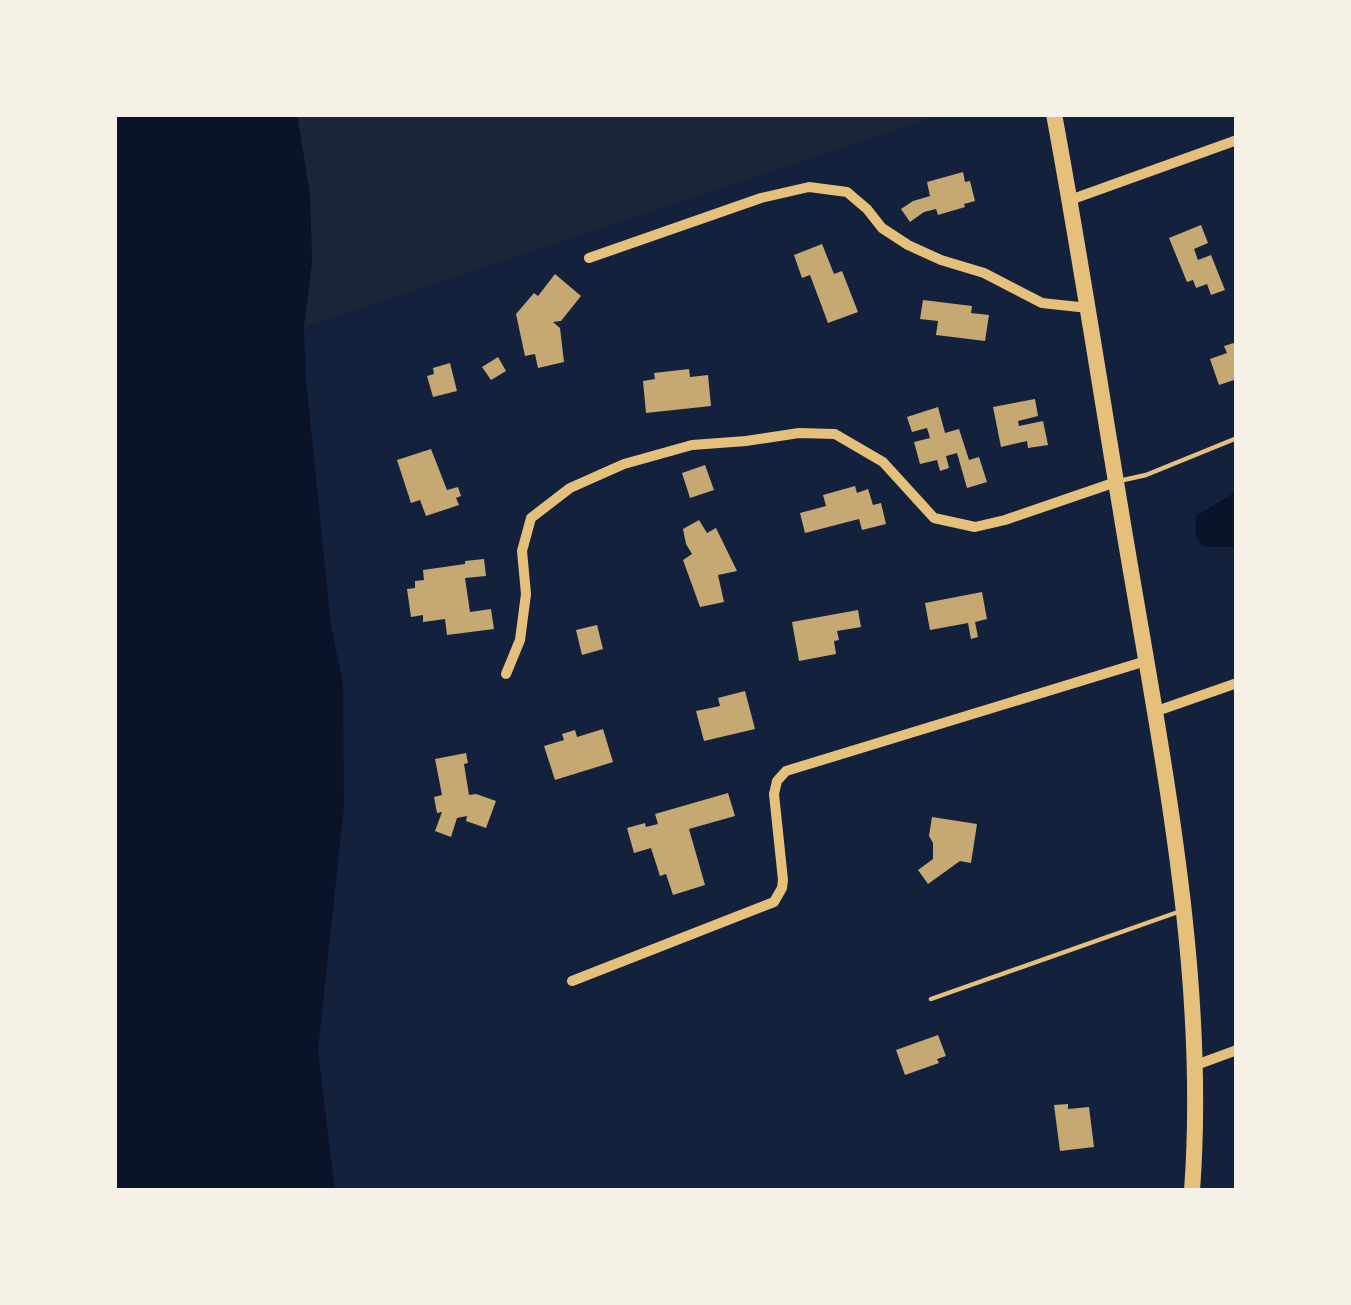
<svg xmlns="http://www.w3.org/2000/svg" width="1351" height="1305" font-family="Arial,sans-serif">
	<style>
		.green { fill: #1d2539 }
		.water { fill: #0b132b }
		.building { fill: #c6a872 }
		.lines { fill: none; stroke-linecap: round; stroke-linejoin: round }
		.service { stroke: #e5c07b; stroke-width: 4.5 }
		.minor { stroke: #e5c07b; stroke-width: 10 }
		.primary { stroke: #e5c07b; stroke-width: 16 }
	</style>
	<rect width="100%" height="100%" fill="#14213d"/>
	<!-- green -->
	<path class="green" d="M297,114H941L304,326L312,263L310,195Z"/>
	<!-- water -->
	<path class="water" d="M114,114H297L310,195L312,263L304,326L306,380L331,625L343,684L344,806L318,1051L335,1191H114Z
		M1237,491V547H1208L1200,544L1195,532L1196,516Z"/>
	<!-- building -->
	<path class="building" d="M963,172L965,182L970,181L975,201L964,204L965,207L938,215L936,209L924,212L910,222L901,209L913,201L930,196L927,182Z
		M1201,225L1208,243L1194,249L1198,260L1211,255L1225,290L1211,295L1207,284L1196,288L1193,280L1187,282L1169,238Z
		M822,244L834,274L842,271L858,312L828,323L810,275L802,278L794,255Z
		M555,274L581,296L561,321L553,322L560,328L564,362L538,368L535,354L525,356L516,314L534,293L538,296Z
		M923,300L972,306L971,313L989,315L985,341L936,335L938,321L920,319Z
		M1237,342V379L1219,385L1210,359L1227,353L1224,346Z
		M498,357L506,371L491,380L482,367Z
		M450,363L457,391L433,397L427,376L434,374L433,368Z
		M689,369L690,377L708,375L711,406L646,413L643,381L655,379L654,373Z
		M1035,399L1038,416L1018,421L1019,426L1043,421L1048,445L1028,448L1027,441L1001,447L993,407Z
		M938,407L945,433L959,429L969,460L979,457L987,482L967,488L957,453L946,456L949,468L940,471L937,460L920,464L914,442L930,438L927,428L912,432L907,417Z
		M431,449L447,490L458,487L461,496L456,498L459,505L426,516L420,500L411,503L397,460Z
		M705,465L714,490L690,498L682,473Z
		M855,486L857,493L868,489L873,505L881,503L886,524L862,530L859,519L805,533L800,513L826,506L823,495Z
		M699,520L707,533L716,528L737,571L718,575L724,602L700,607L683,560L692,554L686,544L683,529Z
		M484,559L486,576L465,578L470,612L491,609L494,629L447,635L445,619L423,622V615L411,617L407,589L415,588V581L424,580L423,570L465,564V561Z
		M982,592L987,619L975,622L978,637L971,639L968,623L930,630L925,603Z
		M858,610L861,627L837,631L839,640L834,641L836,654L799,661L792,622Z
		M597,625L603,649L582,655L576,630Z
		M745,691L755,729L704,741L696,711L720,706L718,698Z
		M603,729L613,762L555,780L544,746L564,740L562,734L575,730L577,737Z
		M466,753L468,763L464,764L469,795L476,794L496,801L486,828L466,821L467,816L457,818L451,837L435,831L442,812L437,813L434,797L442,795L435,759Z
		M728,793L735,816L689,829L705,885L673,895L666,874L660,876L651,848L634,853L627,828L645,823L646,827L658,824L655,814Z
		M932,817L977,824L971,863L960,861L928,884L918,870L933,859V843L929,836Z
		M938,1035L946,1056L937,1059L939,1063L905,1075L896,1050Z
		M1068,1104V1109L1089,1107L1094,1147L1060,1151L1054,1105Z"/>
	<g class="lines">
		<!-- service -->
		<path class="service" d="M1119,481L1146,475L1237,438
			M931,999L1178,912"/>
		<!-- minor -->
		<path class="minor" d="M1070,200L1237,140
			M589,258L761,198L809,187L847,192L867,209L882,228L908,245L941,260L984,273L1042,303L1088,308
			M506,674L520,640L526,594L522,551L531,518L570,488L624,464L692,445L746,441L799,433L835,434L883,462L934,518L975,527L1005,520L1116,482
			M1154,712L1237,683
			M572,981L774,902L782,888L783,880L774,794L777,781L786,771L1146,661
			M1196,1065L1237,1050"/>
		<!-- primary -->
		<path class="primary" d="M1054,114C1083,270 1106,427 1133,583C1167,783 1207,988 1192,1191"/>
	</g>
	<!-- border -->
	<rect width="1351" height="1305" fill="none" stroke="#f6f1e7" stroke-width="234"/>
</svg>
